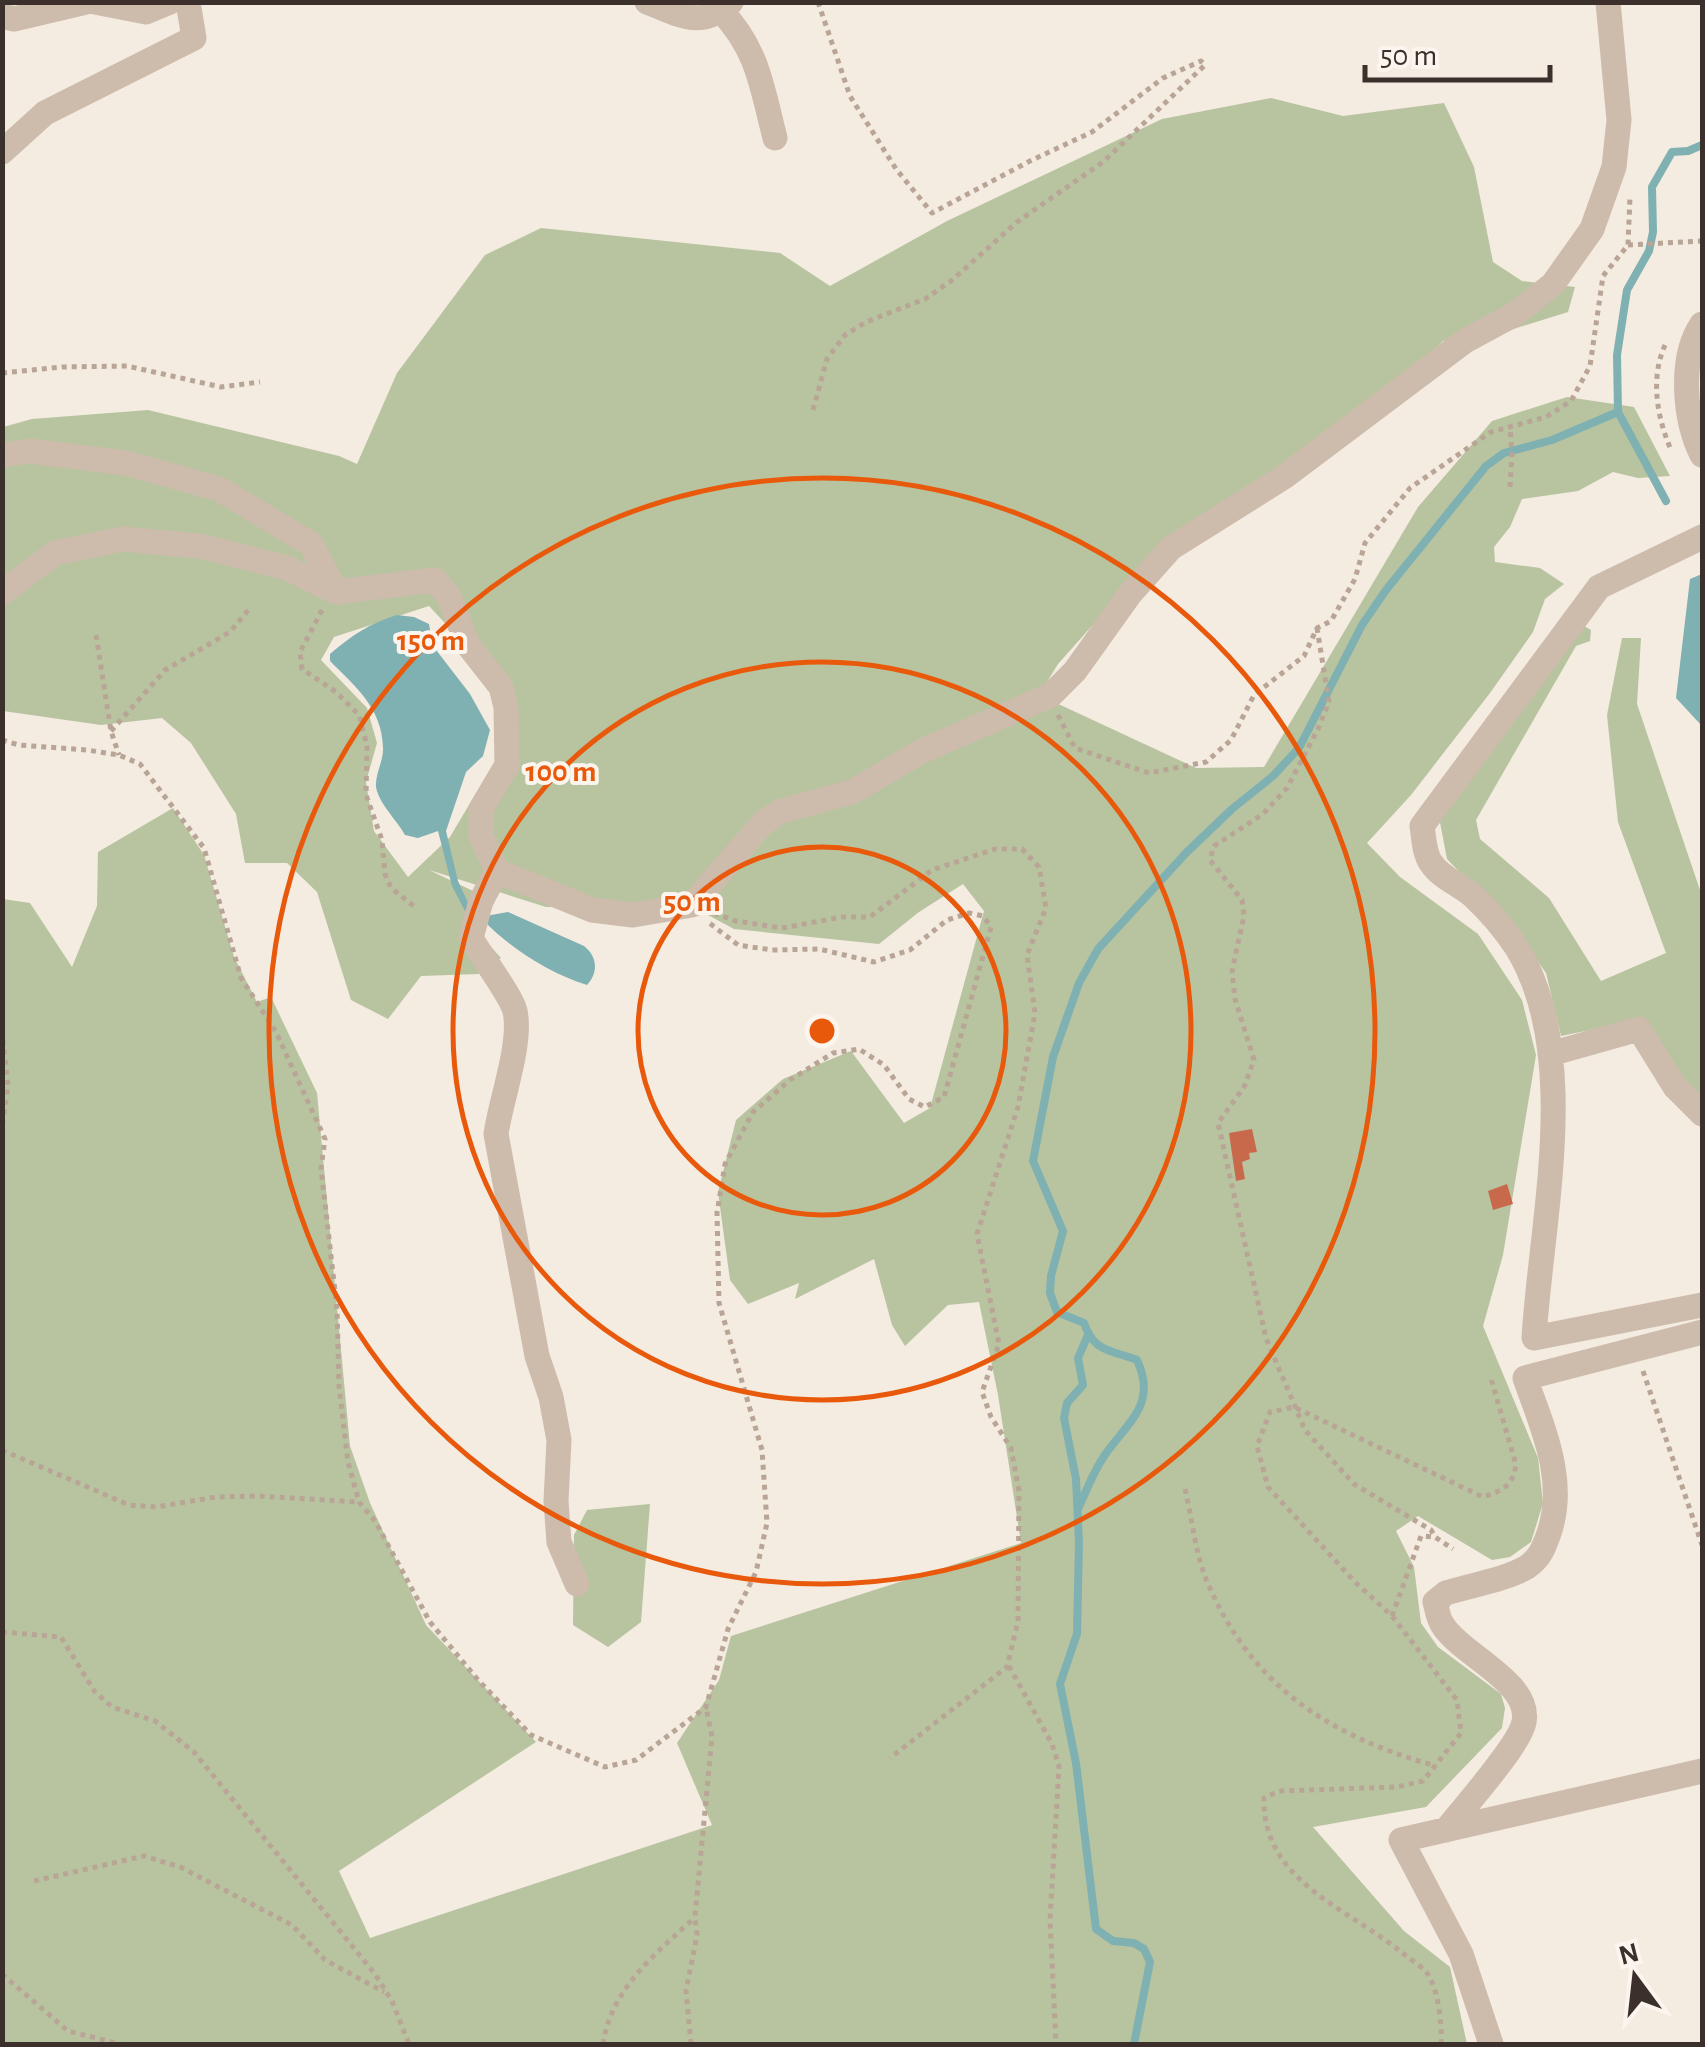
<svg xmlns="http://www.w3.org/2000/svg" width="1705" height="2047" font-family="'Alegreya Sans',sans-serif">
	<style>
		.green { fill: #b8c4a0; fill-rule: evenodd }
		.water { fill: #7fb0b2 }
		.lines { fill: none; stroke-linecap: round; stroke-linejoin: round }
		.stream { stroke: #7fb0b2; stroke-width: 8 }
		.building { fill: #c8694b }
		.path { stroke: #b9a596; stroke-width: 5; stroke-dasharray: 5 5; stroke-linecap: butt }
		.minor { stroke: #cdbbac; stroke-width: 25 }
		.ring { fill: none; stroke: #e8590c; stroke-width: 5 }
		.centre { fill: #e8590c; stroke: #fbf5ee; stroke-width: 5 }
		.ring-label { font-size: 30px; text-anchor: middle; font-weight: bold; fill: #e8590c; stroke: #fbf5ee; stroke-width: 8; stroke-linejoin: round; paint-order: stroke }
	</style>
	<rect width="100%" height="100%" fill="#f4ebe1"/>
	<!-- green -->
	<path class="green" d="M1271,98L1343,116L1444,103L1474,167L1493,262L1522,281L1575,287L1568,312L1491,336L1443,341L1352,434L1131,582L1058,664L1039,695L1196,768L1264,767L1418,507L1492,421L1567,397L1634,407L1670,476L1638,478L1613,472L1578,491L1522,499L1510,527L1494,547L1495,562L1540,568L1564,584L1545,599L1533,632L1490,693L1411,795L1367,843L1400,877L1478,934L1522,1000L1536,1055L1503,1255L1483,1326L1538,1458L1543,1503L1531,1542L1510,1557L1492,1560L1418,1516L1396,1531L1414,1567L1421,1623L1438,1647L1501,1694L1505,1708L1502,1728L1426,1807L1313,1827L1404,1931L1450,1967L1467,2044H3V899L30,903L72,967L97,906L98,852L173,808L204,855L234,957L257,1002L271,997L317,1093L350,1446L370,1503L426,1625L536,1742L339,1871L370,1938L712,1825L677,1743L719,1680L731,1636L1021,1543L998,1395L979,1302L948,1305L905,1346L892,1325L874,1259L795,1299L799,1283L748,1304L730,1280L718,1192L736,1120L783,1079L851,1051L904,1123L930,1108L984,911L963,884L919,912L879,944L734,929L693,907H546L429,870L492,900L472,926L501,958L478,974L421,976L388,1019L351,1000L317,892L287,863H245L236,814L191,743L162,718L101,725L3,711V427L32,419L148,410L339,456L357,464L397,373L485,255L541,228L780,253L830,286L947,221L1162,119ZM429,606L487,668L504,746L450,837L408,877L374,831L366,782L377,743L367,708L321,660L334,637Z
		M1579,623L1591,630L1590,641L1576,646L1476,820L1480,839L1549,898L1601,981L1666,953L1618,822L1607,715L1622,638H1641L1637,704L1702,896V1101L1681,1079L1644,1019L1561,1036L1546,973L1516,931L1447,859L1439,817Z
		M650,1504L641,1622L608,1647L573,1625L574,1535L587,1510Z"/>
	<!-- water -->
	<path class="water" d="M1702,574V726L1676,698L1690,579Z
		M397,615L414,617L429,624L433,646L470,694L490,730L483,756L466,772L446,831L458,881L471,909L466,913L452,886L438,831L418,838L405,835C397,820 379,804 376,787C375,774 384,760 383,747C382,708 355,686 330,661V654C351,636 370,623 397,615Z
		M508,912L584,946C597,956 599,972 587,985C549,973 511,949 483,920L491,915Z"/>
	<g class="lines">
		<!-- stream -->
		<path class="stream" d="M1618,412L1666,501
			M1088,1335L1078,1358L1083,1385L1067,1403L1064,1418L1076,1479L1079,1543L1077,1634L1060,1684L1076,1763L1096,1929L1113,1941L1134,1943L1144,1949L1150,1962L1134,2044
			M1078,1509C1087,1490 1094,1469 1107,1452C1130,1420 1157,1403 1137,1360C1112,1350 1094,1353 1084,1323L1057,1312L1050,1293L1051,1276L1063,1231L1033,1161L1053,1057L1079,983L1098,949L1186,853L1232,809L1273,776L1299,748L1362,625L1386,590L1486,466L1504,453L1552,440L1618,412L1617,355L1627,290L1649,251L1653,232L1652,187L1672,152L1688,151L1702,145"/>
	</g>
	<!-- building -->
	<path class="building" d="M1252,1129L1257,1152L1249,1153L1250,1159L1242,1162L1245,1179L1236,1181L1229,1133Z
		M1507,1184L1513,1204L1493,1210L1488,1191Z"/>
	<g class="lines">
		<!-- path -->
		<path class="path" d="M1628,245L1702,241
			M1665,345C1650,379 1657,417 1671,450
			M2,373L62,367L127,366L221,387L260,382
			M813,410L827,359L845,335L866,322L925,299L951,281L1017,222L1103,162L1205,65L1201,61L1163,78L1092,132L1030,161L932,213L896,169L850,96L818,2
			M1510,487L1512,454L1510,427
			M322,610L300,652L302,669L336,692L359,715L367,746L366,795L382,840L385,874L391,888L415,907
			M1317,628L1329,702L1318,729L1287,788L1263,814L1214,846L1210,860L1242,900L1244,916L1232,971L1235,999L1254,1060L1244,1087L1218,1123L1266,1338L1305,1430L1354,1484L1431,1530L1435,1537
			M96,635L111,731L119,755
			M1058,715L1075,748L1149,773L1206,762L1231,740L1254,695L1304,656L1317,628L1331,621L1355,579L1365,543L1410,488L1491,432L1546,417L1571,401L1590,366L1603,276L1628,245L1630,197
			M111,731L165,670L230,632L250,608
			M2,740L19,745L87,750L119,755L140,764L204,848L241,978L276,1032L325,1139L321,1168L337,1309L339,1386L348,1462L359,1502L375,1521L430,1622L478,1680L531,1735L605,1767L636,1760L706,1707L728,1629L756,1572L767,1523L762,1450L719,1303L717,1213L725,1164L753,1112L790,1080L833,1053L859,1049L884,1065L909,1099L925,1107L944,1097L991,927L983,916L969,913L947,920L910,950L874,962L819,949L772,950L738,945L708,922
			M714,913L736,921L782,928L842,917H870L932,870L995,849H1022L1039,867L1046,908L1027,955L1035,1013L1018,1107L977,1234L999,1344L982,1392L991,1417L1011,1448L1019,1491L1018,1621L1007,1667L890,1758
			M2,1030L8,1086L2,1128
			M1643,1371L1702,1545
			M2,1450L129,1505L156,1507L216,1497L258,1496L359,1502
			M1185,1489C1192,1518 1195,1551 1206,1579C1250,1685 1328,1736 1436,1766
			M1392,1616L1421,1536L1435,1537L1453,1549
			M2,1632L61,1637L95,1692L112,1707L155,1721L194,1752L375,1974L392,2001L409,2044
			M1009,1666L1052,1744L1059,1766L1050,1920L1056,2044
			M34,1881L144,1856L180,1867L292,1925L325,1960L384,1992
			M2,1974L68,2031L120,2044
			M603,2044C612,1987 655,1955 695,1917
			M691,2044L686,1991L697,1935L695,1916L712,1737L706,1707
			M1441,2044C1442,2025 1439,1994 1429,1976C1424,1967 1408,1958 1400,1951C1345,1907 1262,1880 1264,1798L1279,1791L1397,1787L1423,1781L1461,1733L1457,1700L1392,1616L1355,1582L1268,1487L1257,1446L1270,1412L1294,1407L1483,1497C1503,1490 1512,1487 1516,1465L1490,1375"/>
		<!-- minor -->
		<path class="minor" d="M95,2L146,12L170,2
			M647,2C681,15 700,30 731,2
			M721,11C758,49 762,88 775,138
			M2,16L14,19L86,2
			M2,152L45,113L194,38L188,2
			M1702,324C1679,357 1684,420 1702,455
			M2,455L30,451L126,463L219,489L311,544L336,592
			M1702,537L1599,587L1422,826C1424,838 1424,853 1431,863C1441,878 1459,884 1473,896C1488,910 1506,931 1517,948C1582,1055 1541,1220 1534,1338L1702,1305
			M2,593L55,553L122,539L200,546L287,568L336,592L435,580L448,595L468,645L501,687L506,707L507,765L481,809V836L497,871L592,910L633,915L692,905L762,824L781,811L852,792L922,751L1051,695L1075,671L1130,594L1171,548L1284,477L1465,341L1515,314L1553,284L1592,229L1614,167L1619,120L1608,2
			M497,871L481,901L471,938C481,956 511,995 515,1011C522,1044 501,1099 496,1134L537,1356L551,1397L559,1440L556,1501L559,1542L577,1584
			M1550,1054L1639,1029L1675,1087L1702,1114
			M1446,1830C1463,1808 1520,1745 1524,1722C1532,1682 1459,1654 1442,1624C1438,1618 1437,1609 1435,1602L1446,1593C1471,1585 1505,1580 1527,1567C1540,1558 1543,1549 1548,1536C1568,1482 1543,1429 1525,1378L1702,1332
			M1491,2044L1461,1954L1401,1840L1702,1771"/>
	</g>
	<!-- distance rings -->
	<g class="ring">
		<circle cx="822" cy="1031" r="184"/>
		<circle cx="822" cy="1031" r="369"/>
		<circle cx="822" cy="1031" r="553"/>
	</g>
	<circle cx="822" cy="1031" r="15" class="centre"/>
	<g class="ring-label">
		<text x="431" y="650">150 m</text>
		<text x="561" y="781">100 m</text>
		<text x="692" y="911">50 m</text>
	</g>
	<!-- border -->
	<rect width="1705" height="2047" fill="none" stroke="#3b302b" stroke-width="10"/>
	<!-- north arrow -->
	<g transform="translate(1635 1977) rotate(345)" stroke="#fbf5ee" stroke-width="8" paint-order="stroke">
	<path d="M0-8L18 38L0 25L-18 38Z" fill="#3b302b"/>
	<text y="-15" font-size="28" font-weight="bold" text-anchor="middle" fill="#3b302b">N</text>
	</g>
	<!-- scale -->
	<path d="M1365 65v15h185v-15" fill="none" stroke="#3b302b" stroke-width="5"/>
	<text x="1380" y="65" font-size="30" fill="#3b302b" stroke="#fbf5ee" stroke-width="8" paint-order="stroke">50 m</text>
</svg>
